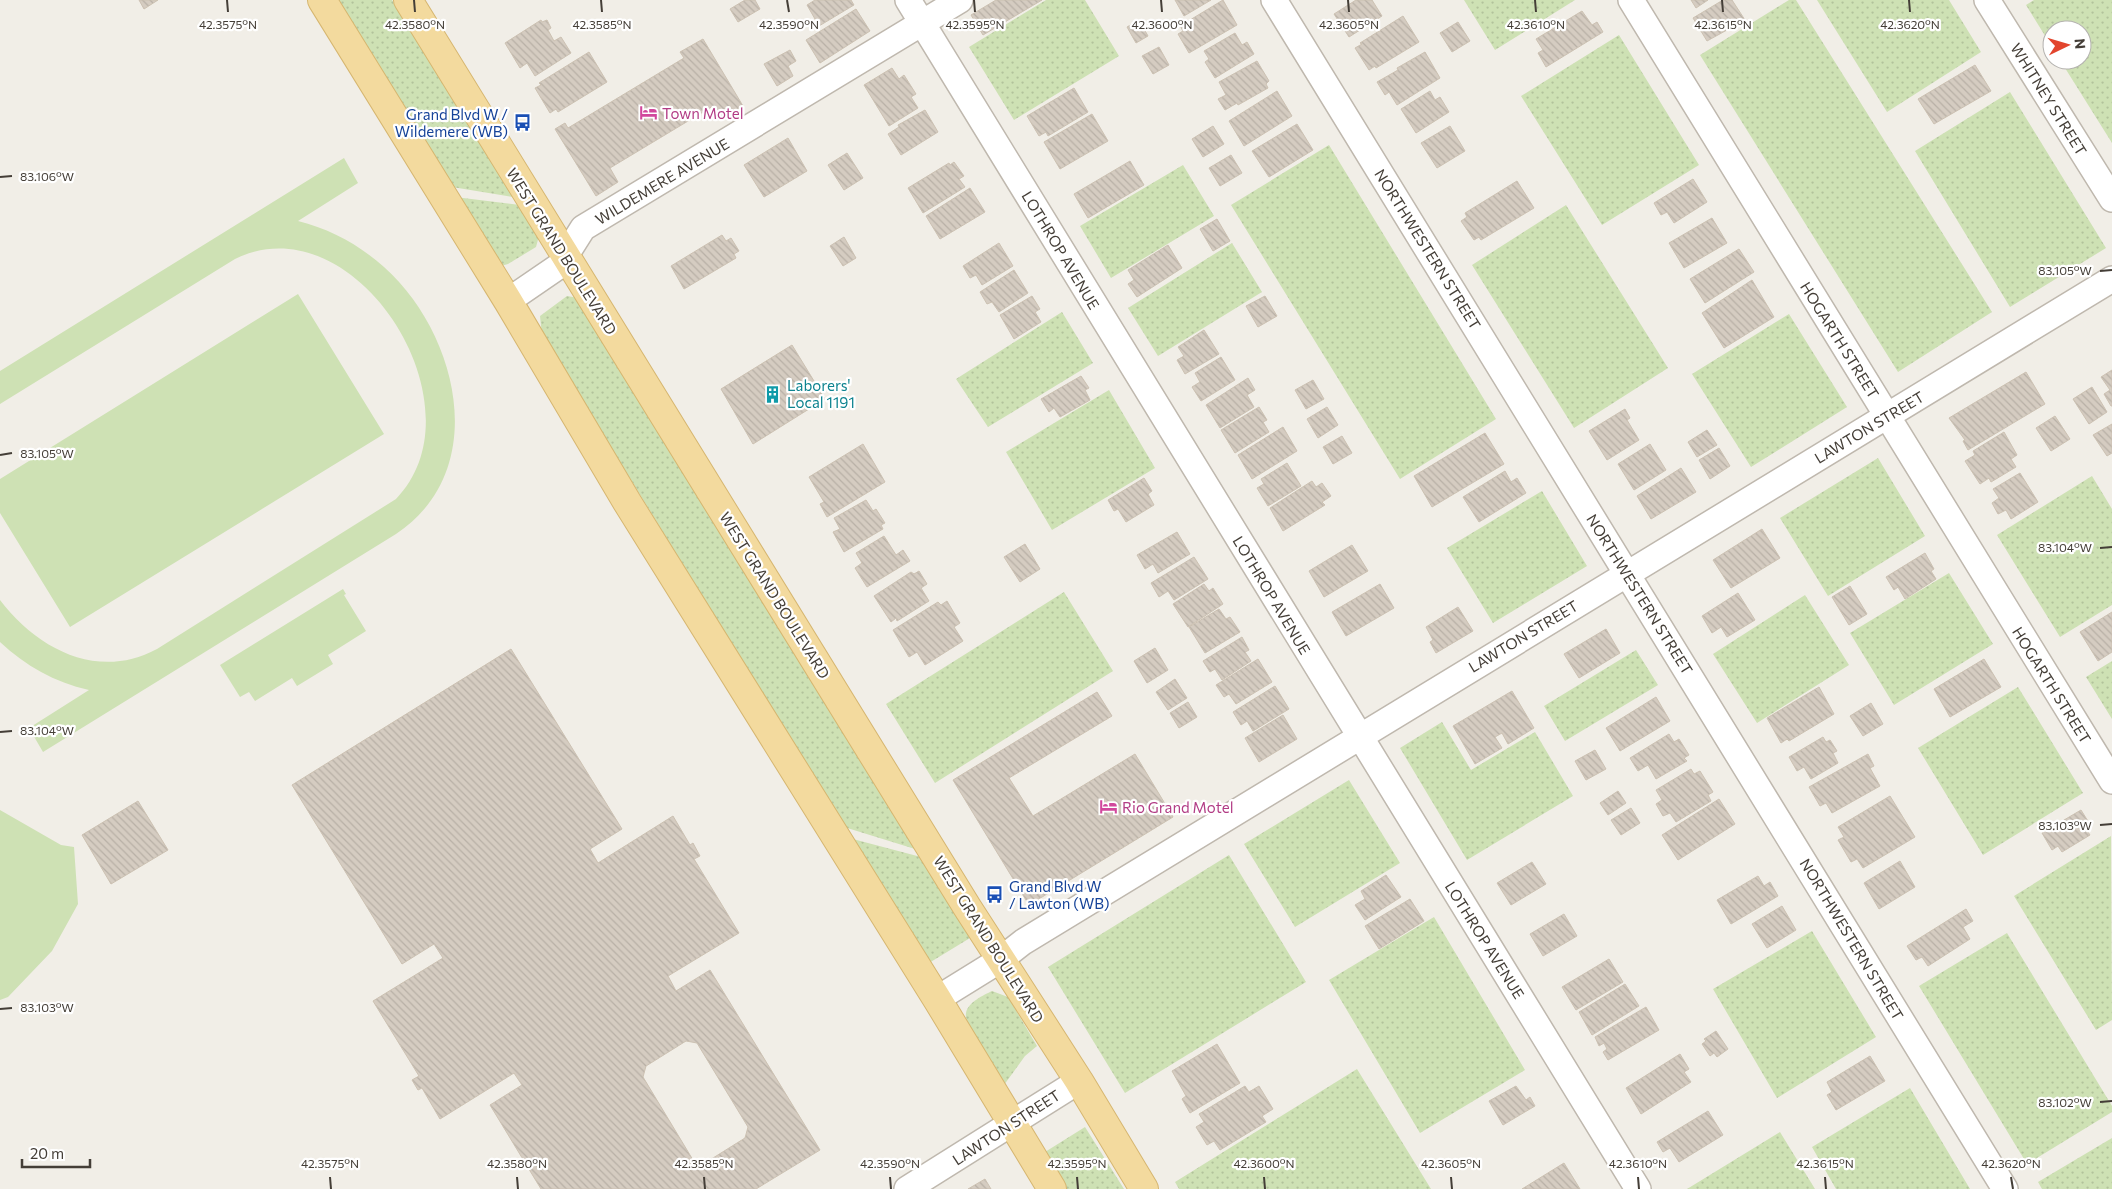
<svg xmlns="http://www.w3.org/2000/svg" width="2112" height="1189" font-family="Commissioner,sans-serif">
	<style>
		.green { fill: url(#green-dots) }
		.pitch { fill: #cee1b4 }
		.building { fill: url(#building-back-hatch); stroke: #ccc1b2; fill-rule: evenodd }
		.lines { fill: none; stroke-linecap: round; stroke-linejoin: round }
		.minor-casing { stroke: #bfb8ae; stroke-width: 28 }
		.major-casing { stroke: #d6b670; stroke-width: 30 }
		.minor { stroke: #fff; stroke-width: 25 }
		.major { stroke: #f3da9e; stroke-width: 28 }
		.ticks { fill: none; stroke: #443e37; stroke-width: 2 }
		.labels { text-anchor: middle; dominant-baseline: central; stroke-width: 4.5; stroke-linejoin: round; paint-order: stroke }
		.street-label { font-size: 15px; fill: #443e37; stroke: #fff }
		.hotel-label { font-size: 15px; fill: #b23c85; stroke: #fff; text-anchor: start }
		.transit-label { font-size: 15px; fill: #164399; stroke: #fff; text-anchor: end }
		.culture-label { font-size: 15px; fill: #0d838f; stroke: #fff; text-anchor: start }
		.ticks-label { font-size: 12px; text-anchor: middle; fill: #443e37; stroke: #fff; stroke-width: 4.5; stroke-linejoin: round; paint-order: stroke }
	</style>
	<defs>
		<pattern id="green-dots" width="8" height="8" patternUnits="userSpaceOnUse" patternTransform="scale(1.25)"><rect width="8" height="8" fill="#cee1b4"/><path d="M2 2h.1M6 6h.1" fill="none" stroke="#b2c29b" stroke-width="1.8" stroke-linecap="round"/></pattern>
		<pattern id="building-back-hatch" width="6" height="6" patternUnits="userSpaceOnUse" patternTransform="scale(1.25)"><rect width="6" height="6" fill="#d5ccc1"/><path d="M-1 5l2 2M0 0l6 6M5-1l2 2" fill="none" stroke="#b8b0a6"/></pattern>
	</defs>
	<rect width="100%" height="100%" fill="#f1eee7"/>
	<!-- green -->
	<path class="green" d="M336,0H392L513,197L452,187Z
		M1046,0H1085L1119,56L1014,120L969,47Z
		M1464,0H1575L1495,50Z
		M1789,0H1796L1992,312L1898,372L1700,55Z
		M1817,0H1949L1981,52L1887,112Z
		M2034,0H2112V143L2060,60H2082V30H2052V47L2026,5Z
		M1619,35L1699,165L1602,225L1521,96Z
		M2010,92L2106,248L2010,307L1915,151Z
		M1329,145L1496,419L1400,479L1231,205Z
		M1183,165L1214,216L1111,278L1080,226Z
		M455,197L520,205L539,236L536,247L508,264L501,266Z
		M1566,205L1668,368L1574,428L1472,265Z
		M1232,243L1262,292L1158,356L1128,308Z
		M567,296L579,298L915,849L844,827L542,335L540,316Z
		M1062,312L1093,363L988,427L956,379Z
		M1789,314L1847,407L1751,467L1692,374Z
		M1109,390L1155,468L1052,530L1006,452Z
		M1878,458L1925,536L1828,596L1780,518Z
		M2092,476L2112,509V605L2060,637L1997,535Z
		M1542,491L1587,566L1493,623L1447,548Z
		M1949,573L1993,644L1894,705L1850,633Z
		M1064,592L1113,671L935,783L886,704Z
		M1805,595L1849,665L1757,723L1713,654Z
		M1636,650L1658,685L1565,741L1544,706Z
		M2112,661V719L2086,677Z
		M2018,687L2083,793L1983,855L1918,748Z
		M1442,722L1471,770L1535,732L1573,796L1467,860L1400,748Z
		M1349,780L1400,863L1295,927L1244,844Z
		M2111,836L2112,1020L2096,1030L2014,896Z
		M849,838L921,857L970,938L929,963Z
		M1229,855L1306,982L1125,1093L1048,967Z
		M1434,917L1525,1070L1420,1133L1329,980Z
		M1812,931L1876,1037L1777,1098L1713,989Z
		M2007,933L2112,1106V1112L2027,1164L1919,986Z
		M992,991L1008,997L1037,1046L1025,1056L1004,1085C995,1070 963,1028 966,1013C968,1002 984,995 992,991Z
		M1357,1069L1431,1189H1179L1175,1182Z
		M1910,1088L1970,1189H1836L1812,1147Z
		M1085,1127L1124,1189H1067L1045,1152Z
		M1780,1132L1815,1189H1687Z
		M2112,1138V1189H2042L2038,1182Z"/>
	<!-- pitch -->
	<path class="pitch" d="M344,158L358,183L298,221C330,229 358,244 384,267C458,333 492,470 396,534L43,752L29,728L89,690C54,682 26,666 0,642V600C37,649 98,681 157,649L396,499C486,406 355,200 235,259L0,404V371Z
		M298,294L384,434L70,627L0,513V479Z
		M343,589L346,594L344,595L366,631L328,655L333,664L297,686L292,678L255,701L249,692L240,697L220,665Z
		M0,810L61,845L74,847L78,904L52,951L8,997L0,1000Z"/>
	<!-- building -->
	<path class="building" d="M139,0H158L144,9Z
		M745,0H755L760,9L738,22L730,9Z
		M815,0H851L854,5L819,26L807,5Z
		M996,0H1042L983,35L971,15Z
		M1175,0H1211L1184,16Z
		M1223,0L1237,25L1189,53L1178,34L1183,31L1180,26Z
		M1356,0H1372L1382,16L1349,37L1334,14Z
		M1691,0H1708L1696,8Z
		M1723,0H1732L1745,20L1707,41L1693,18Z
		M856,9L870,31L820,63L806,40Z
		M1582,11L1592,25L1597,22L1603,32L1546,67L1538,53L1543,50L1536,39Z
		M1403,16L1419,42L1376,68L1375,66L1369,70L1355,48L1362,44L1360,43Z
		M541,20L542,22L547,20L551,28L548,30L554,41L561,37L571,53L535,76L527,63L520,68L505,43Z
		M1139,20L1148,36L1136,43L1127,27Z
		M1458,22L1470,41L1452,52L1440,33Z
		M1235,33L1242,45L1247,42L1254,54L1215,78L1205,62L1209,59L1204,51Z
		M703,39L743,106L721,119L713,106L610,168L618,182L596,196L555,129L565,123L568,128L684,58L680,52Z
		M1159,47L1169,65L1153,74L1142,56Z
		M790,50L796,61L788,66L793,76L777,86L764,64Z
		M589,52L607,82L558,112L556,109L550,113L535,88L541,85L539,83Z
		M1425,52L1440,78L1397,105L1389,92L1385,95L1377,82L1398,70L1397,68Z
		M1257,61L1269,81L1266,84L1268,88L1238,105L1237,103L1225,110L1218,99L1226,95L1219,82Z
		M1975,65L1991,91L1934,124L1918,99Z
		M892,68L899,79L904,75L916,94L911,97L918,108L889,126L864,85Z
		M1074,88L1088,112L1048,136L1046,132L1039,136L1027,116Z
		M1277,91L1292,116L1244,146L1229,121Z
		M1430,91L1435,100L1440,97L1449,112L1416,133L1401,109Z
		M925,110L938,132L901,155L888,134L899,127L898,125Z
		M1092,114L1108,141L1060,169L1044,142Z
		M1297,124L1313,150L1269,177L1252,151Z
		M1213,126L1224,144L1203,157L1192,139Z
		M1450,126L1465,151L1437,168L1421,143Z
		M788,138L807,171L764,197L744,165Z
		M847,153L863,178L844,190L828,165Z
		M1231,155L1242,173L1220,186L1209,168Z
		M1130,161L1144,185L1088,218L1074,194Z
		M954,162L964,176L959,179L965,187L923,213L908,188L949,163L950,165Z
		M1693,179L1707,202L1674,223L1667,212L1661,215L1654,203Z
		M1517,181L1534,208L1481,240L1479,237L1474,240L1461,221L1467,217L1465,213Z
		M970,188L985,212L940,239L926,216Z
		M1712,218L1727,243L1684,268L1669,243Z
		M1217,219L1230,241L1213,251L1200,229Z
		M722,235L726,241L731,238L739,251L734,254L736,258L684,289L671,266Z
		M844,237L856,258L843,266L830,246Z
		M999,243L1013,266L982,285L976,275L970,278L963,266Z
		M1168,245L1182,268L1137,297L1128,284L1134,280L1128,270Z
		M1739,249L1754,272L1705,303L1690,279Z
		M1014,270L1028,293L999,312L992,302L987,304L980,292Z
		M1752,280L1774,317L1724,348L1702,313Z
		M1032,296L1040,309L1035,312L1041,322L1014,339L1000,315Z
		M1265,296L1277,316L1258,327L1246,306Z
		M1204,330L1219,354L1185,374L1177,360L1184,356L1178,347Z
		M792,345L825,399L753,444L721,389Z
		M1221,357L1235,380L1201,401L1192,387L1200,382L1195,373Z
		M2112,370V406H2111L2104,394L2110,390L2101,377Z
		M2026,372L2045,404L1968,450L1963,441L1965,440L1949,418Z
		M1081,376L1089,388L1085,390L1090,400L1060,417L1054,408L1049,412L1041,399Z
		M1248,378L1255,390L1247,395L1254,407L1220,428L1206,405Z
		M1313,380L1324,399L1306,409L1295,390Z
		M2092,387L2107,412L2089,424L2073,399Z
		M1259,407L1267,420L1263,422L1269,432L1235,453L1221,430Z
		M1327,407L1338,425L1318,438L1307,419Z
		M1625,409L1630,418L1627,420L1639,440L1607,460L1589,431Z
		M2055,416L2070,439L2051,451L2036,428Z
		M2112,424V453L2107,456L2093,435Z
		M1283,427L1297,451L1252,479L1238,455Z
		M1707,430L1717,445L1697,457L1688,442Z
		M2004,432L2017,455L2011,459L2016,467L1991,482L1989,478L1980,484L1965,461L1975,455L1973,451Z
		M1485,433L1504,464L1432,507L1414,476Z
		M1342,436L1352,453L1333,464L1323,447Z
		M863,444L885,482L827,517L820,504L824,502L809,477Z
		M1650,444L1666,470L1634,490L1618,464Z
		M1719,448L1730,466L1710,479L1699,460Z
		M1287,463L1301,486L1268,506L1257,488L1264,484L1261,479Z
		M1681,468L1696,492L1651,519L1637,496Z
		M1505,471L1511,482L1517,478L1526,493L1479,522L1463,497Z
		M2020,473L2038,502L2011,519L2006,510L1998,514L1992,503L1999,498L1993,489Z
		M1144,478L1152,491L1148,494L1154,505L1126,522L1118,509L1114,511L1108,500Z
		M1312,481L1316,487L1322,483L1331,496L1322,502L1325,505L1283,531L1270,508Z
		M866,500L873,511L876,509L885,523L881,525L883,529L844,552L833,532L840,529L834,518Z
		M1762,529L1780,558L1731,588L1713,560Z
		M1177,532L1190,554L1158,573L1153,564L1145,569L1137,555Z
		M884,536L896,555L903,550L910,561L867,587L855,568L862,563L856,553Z
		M1025,544L1040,569L1020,582L1004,557Z
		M1352,545L1368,571L1324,597L1309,571Z
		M1925,553L1934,569L1931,571L1936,579L1905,599L1898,587L1894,590L1886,577Z
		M1194,557L1208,579L1174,600L1168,591L1159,597L1151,583Z
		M919,571L927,584L921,588L929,601L897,621L896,618L891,622L874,596L911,572L914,574Z
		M1204,584L1209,591L1213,588L1223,604L1188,627L1173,604Z
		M1380,584L1394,608L1346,636L1332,612Z
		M1850,586L1867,614L1849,625L1832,597Z
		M1738,593L1755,620L1727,637L1721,627L1712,633L1702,616Z
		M947,601L960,623L954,627L963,641L925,665L917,652L909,657L893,630L938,602L941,605Z
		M1458,607L1473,631L1436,653L1430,642L1433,640L1426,627Z
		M1219,609L1226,619L1230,617L1240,632L1205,653L1189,627Z
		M2112,612V652L2098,661L2080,632Z
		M1606,629L1620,653L1579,678L1564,654Z
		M1242,637L1249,650L1245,652L1251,661L1222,680L1215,669L1210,672L1203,661Z
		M1155,648L1168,670L1147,683L1134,661Z
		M511,649L622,829L590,849L598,863L673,816L690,845L693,843L700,856L694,859L739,933L668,976L676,991L710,970L820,1150L756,1189H541L490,1105L522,1085L514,1073L440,1119L422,1088L418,1090L412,1080L419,1076L373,1001L443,958L434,944L402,964L292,785ZM686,1041L697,1043L748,1127L745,1138L705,1163L693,1160L643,1077L646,1066Z
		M1258,659L1272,682L1236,704L1229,694L1224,697L1216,685Z
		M1984,659L2001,687L1950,717L1934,689Z
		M1175,679L1187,698L1168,710L1156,692Z
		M1275,686L1289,709L1253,731L1247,721L1241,725L1233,712Z
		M1819,687L1834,714L1789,741L1787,739L1781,743L1767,718Z
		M1512,691L1534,728L1508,744L1502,733L1495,737L1502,748L1475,764L1453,726Z
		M1097,692L1112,716L1009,778L1033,816L1135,754L1173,817L1029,905L953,780Z
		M1656,697L1670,721L1620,751L1606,728Z
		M1188,702L1197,717L1179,728L1170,713Z
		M1871,703L1883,724L1863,736L1850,716Z
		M1283,715L1297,739L1259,762L1245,738Z
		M1669,734L1674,742L1679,739L1689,755L1684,758L1687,761L1656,779L1648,765L1638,771L1630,758Z
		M1823,737L1826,742L1830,740L1837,751L1833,753L1838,763L1811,779L1804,767L1797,771L1789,757Z
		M1595,750L1606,769L1586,780L1575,761Z
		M1868,754L1874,766L1870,768L1880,786L1832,813L1826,803L1820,806L1809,787Z
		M1691,769L1694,774L1700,771L1713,792L1708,795L1711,801L1676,822L1670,813L1663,816L1656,804L1662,800L1656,790Z
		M1618,791L1626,803L1608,815L1600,803Z
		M1890,796L1915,837L1863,868L1857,859L1851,862L1838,840L1844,837L1838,827Z
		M1719,799L1735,824L1678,860L1662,835Z
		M138,801L168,850L111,884L82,835Z
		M1631,808L1640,823L1621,835L1611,820Z
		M2081,810L2091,826L2086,829L2090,835L2062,852L2058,846L2052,850L2042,833Z
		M1900,861L1915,887L1879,909L1864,883Z
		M1532,862L1546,884L1511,905L1497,883Z
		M1386,875L1401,897L1365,920L1355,905L1365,899L1361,891Z
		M1758,876L1764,886L1770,882L1778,896L1731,924L1717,900Z
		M1410,899L1424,921L1379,949L1365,926Z
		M1782,906L1796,930L1767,948L1752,924Z
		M1966,909L1973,921L1963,927L1970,939L1928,966L1922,957L1916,960L1907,946Z
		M1564,914L1577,936L1543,956L1530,934Z
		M1609,959L1623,982L1576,1010L1562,987Z
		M1625,984L1639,1006L1592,1035L1579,1012Z
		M1646,1007L1659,1030L1608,1060L1603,1052L1607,1049L1604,1043L1599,1046L1595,1037Z
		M1716,1031L1728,1049L1717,1057L1714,1053L1710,1056L1702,1044L1706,1041L1704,1039Z
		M1217,1044L1240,1083L1190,1113L1182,1099L1186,1096L1172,1071Z
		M1680,1054L1689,1069L1684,1072L1691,1082L1641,1114L1626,1088Z
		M1870,1056L1885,1081L1836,1110L1827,1095L1832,1092L1827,1082Z
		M1245,1086L1249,1092L1259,1086L1273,1109L1262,1116L1266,1122L1220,1150L1214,1141L1207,1145L1196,1127L1204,1122L1199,1114Z
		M1516,1086L1526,1100L1530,1097L1535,1106L1503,1125L1489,1101Z
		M1708,1111L1723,1135L1679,1162L1670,1148L1663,1152L1657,1142Z
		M1564,1163L1580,1189H1522Z
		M985,1179L991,1189H968Z"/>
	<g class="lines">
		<defs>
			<path id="minor" d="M908,0L1638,1189
				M1274,0L2005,1189
				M1631,0L2112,781
				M1987,0L2112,199
				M508,301L559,266L583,228L960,0
				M937,999L1000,960L1023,942L2112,279
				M907,1189L1079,1081"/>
			<path id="major" d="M322,0L508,301L627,502L937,999L1052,1189
				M408,0L967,907L1079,1081L1144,1189"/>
		</defs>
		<!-- minor casing -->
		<use href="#minor" class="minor-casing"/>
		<!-- major casing -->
		<use href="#major" class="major-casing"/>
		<!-- minor -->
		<use href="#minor" class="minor"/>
		<!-- major -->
		<use href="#major" class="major"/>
	</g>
	<!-- ticks -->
	<path class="ticks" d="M227,0L228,12M414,0L415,12M601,0L602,12M787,0L789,12M974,0L975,12M1161,0L1162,12M1348,0L1349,12M1535,0L1536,12M1722,0L1723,12M1909,0L1910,12M0,177L12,176M2100,271L2112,270M0,455L12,453M2100,548L2112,547M0,732L12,731M2100,825L2112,824M0,1009L12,1008M2100,1102L2112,1101M330,1177L331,1189M517,1177L518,1189M704,1177L705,1189M890,1177L891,1189M1077,1177L1078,1189M1264,1177L1265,1189M1451,1177L1452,1189M1638,1177L1639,1189M1825,1177L1826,1189M2011,1177L2013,1189"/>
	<!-- icons -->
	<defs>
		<symbol id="hotel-bare" viewBox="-9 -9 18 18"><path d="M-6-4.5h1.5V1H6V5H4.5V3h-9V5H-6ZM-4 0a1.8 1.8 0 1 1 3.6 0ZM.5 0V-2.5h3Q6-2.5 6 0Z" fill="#d1479c" stroke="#fff" stroke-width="2.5" paint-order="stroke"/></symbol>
		<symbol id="bus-bare" viewBox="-9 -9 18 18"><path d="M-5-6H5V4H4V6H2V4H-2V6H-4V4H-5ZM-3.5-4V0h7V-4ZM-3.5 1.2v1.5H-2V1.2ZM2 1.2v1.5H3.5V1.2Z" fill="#1a4fb4" stroke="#fff" stroke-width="2.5" paint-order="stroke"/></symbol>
		<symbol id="building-bare" viewBox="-9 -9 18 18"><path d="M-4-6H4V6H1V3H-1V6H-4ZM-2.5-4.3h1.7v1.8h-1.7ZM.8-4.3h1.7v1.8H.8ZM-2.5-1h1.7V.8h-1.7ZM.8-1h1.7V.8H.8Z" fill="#0f9aa8" stroke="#fff" stroke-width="2.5" paint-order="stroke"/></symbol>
	</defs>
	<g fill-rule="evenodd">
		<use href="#hotel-bare" x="636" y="100" width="25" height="25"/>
		<use href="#bus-bare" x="510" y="110" width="25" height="25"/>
		<use href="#building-bare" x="760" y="382" width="25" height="25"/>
		<use href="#hotel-bare" x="1096" y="794" width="25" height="25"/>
		<use href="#bus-bare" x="982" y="882" width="25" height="25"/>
	</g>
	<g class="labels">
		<!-- street labels -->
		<g class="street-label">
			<text transform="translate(2049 99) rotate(58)">WHITNEY STREET</text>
			<text transform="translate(662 181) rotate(-31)">WILDEMERE AVENUE</text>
			<text transform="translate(1428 249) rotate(58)">NORTHWESTERN STREET</text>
			<text transform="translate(1061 250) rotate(59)">LOTHROP AVENUE</text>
			<text transform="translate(562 251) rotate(58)">WEST GRAND BOULEVARD</text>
			<text transform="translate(1840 340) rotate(58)">HOGARTH STREET</text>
			<text transform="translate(1869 427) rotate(-31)">LAWTON STREET</text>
			<text transform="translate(1640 594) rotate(58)">NORTHWESTERN STREET</text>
			<text transform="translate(775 595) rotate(58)">WEST GRAND BOULEVARD</text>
			<text transform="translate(1272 595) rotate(59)">LOTHROP AVENUE</text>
			<text transform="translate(1523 636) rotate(-31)">LAWTON STREET</text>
			<text transform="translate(2052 685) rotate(58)">HOGARTH STREET</text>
			<text transform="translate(989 939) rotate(58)">WEST GRAND BOULEVARD</text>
			<text transform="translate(1852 939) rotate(59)">NORTHWESTERN STREET</text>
			<text transform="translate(1485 940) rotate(58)">LOTHROP AVENUE</text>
			<text transform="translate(1006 1127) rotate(-33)">LAWTON STREET</text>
		</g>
		<!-- hotel labels -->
		<g class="hotel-label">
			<text x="662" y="113">Town Motel</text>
			<text x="1122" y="807">Rio Grand Motel</text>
		</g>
		<!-- transit labels -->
		<g class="transit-label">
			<text x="508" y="114">Grand Blvd W /<tspan x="508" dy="17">Wildemere (WB)</tspan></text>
			<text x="1009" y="886" text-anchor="start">Grand Blvd W<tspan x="1009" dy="17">/ Lawton (WB)</tspan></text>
		</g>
		<!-- culture labels -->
		<g class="culture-label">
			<text x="787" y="385">Laborers'<tspan x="787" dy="17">Local 1191</tspan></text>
		</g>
	</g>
	<g class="ticks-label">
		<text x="228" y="29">42.3575°N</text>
		<text x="415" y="29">42.3580°N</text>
		<text x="602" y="29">42.3585°N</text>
		<text x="789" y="29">42.3590°N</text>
		<text x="975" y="29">42.3595°N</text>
		<text x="1162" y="29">42.3600°N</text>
		<text x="1349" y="29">42.3605°N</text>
		<text x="1536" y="29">42.3610°N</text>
		<text x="1723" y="29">42.3615°N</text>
		<text x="1910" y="29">42.3620°N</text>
		<text x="47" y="181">83.106°W</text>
		<text x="2065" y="275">83.105°W</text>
		<text x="47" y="458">83.105°W</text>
		<text x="2065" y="552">83.104°W</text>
		<text x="47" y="735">83.104°W</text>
		<text x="2065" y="830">83.103°W</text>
		<text x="47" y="1012">83.103°W</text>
		<text x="2065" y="1107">83.102°W</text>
		<text x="330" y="1168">42.3575°N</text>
		<text x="517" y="1168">42.3580°N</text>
		<text x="704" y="1168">42.3585°N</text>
		<text x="890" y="1168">42.3590°N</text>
		<text x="1077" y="1168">42.3595°N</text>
		<text x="1264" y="1168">42.3600°N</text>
		<text x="1451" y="1168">42.3605°N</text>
		<text x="1638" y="1168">42.3610°N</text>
		<text x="1825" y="1168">42.3615°N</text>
		<text x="2011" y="1168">42.3620°N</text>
	</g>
	<!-- north arrow -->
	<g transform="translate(2067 45) rotate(85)"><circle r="24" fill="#ffffff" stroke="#b4b2af"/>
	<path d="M0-4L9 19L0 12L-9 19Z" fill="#e2452d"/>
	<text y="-8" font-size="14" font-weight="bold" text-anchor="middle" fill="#443e37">N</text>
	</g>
	<!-- scale -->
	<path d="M22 1159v8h68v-8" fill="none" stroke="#443e37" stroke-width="2.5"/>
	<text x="30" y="1159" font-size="15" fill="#443e37" stroke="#ffffff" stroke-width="4" paint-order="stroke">20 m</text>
</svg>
